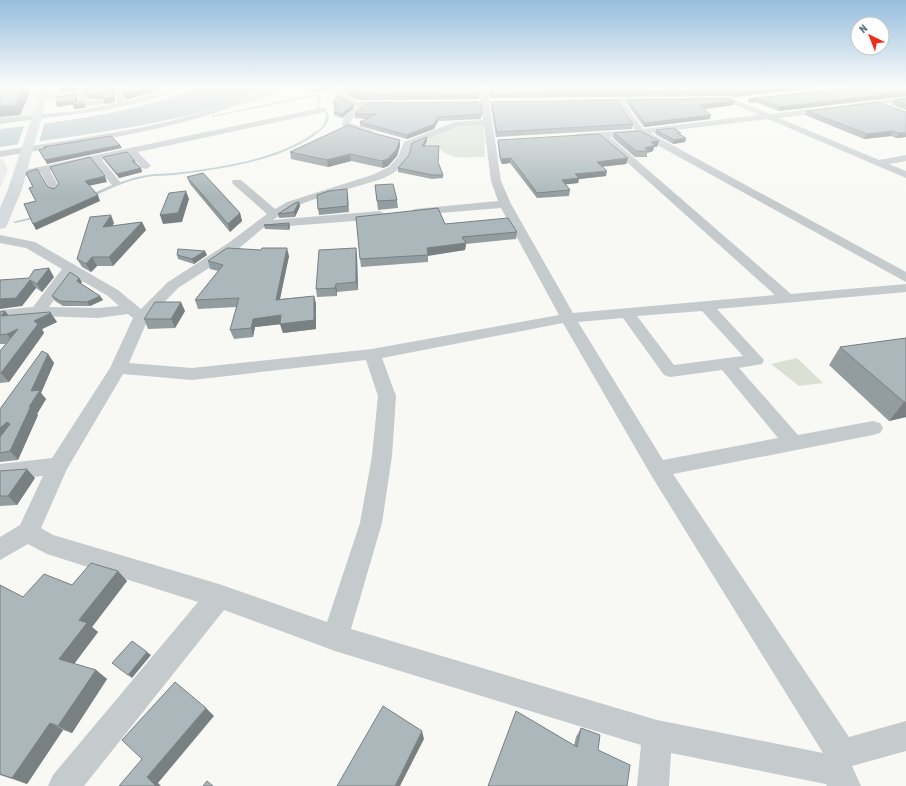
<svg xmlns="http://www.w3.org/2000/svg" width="906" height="786" font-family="'Asap Condensed',sans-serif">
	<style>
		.built { fill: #e9e9e8 }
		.green { fill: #dbe0d5 }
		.water { fill: #bbcbcd }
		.pier { fill: #f8f8f5 }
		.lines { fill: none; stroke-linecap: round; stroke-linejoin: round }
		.stream { fill: #bbcbcd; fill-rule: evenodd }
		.minor { fill: #c5cacd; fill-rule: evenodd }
		.major { fill: #d5dbde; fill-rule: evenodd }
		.wall { fill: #939da0 }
		.shaded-wall { fill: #788082 }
		.building { fill: #abb7ba; stroke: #788082 }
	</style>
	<rect width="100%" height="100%" fill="#f8f8f5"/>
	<!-- built -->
	<path class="built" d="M0,87H46L38,117L0,121Z
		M0,158L4,161L8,170L0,187Z"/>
	<!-- green -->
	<path class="green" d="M484,124L485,157C468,157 450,161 438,147L412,146L461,125Z
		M797,358L823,383L799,386L771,364Z"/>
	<!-- water -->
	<path class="water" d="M198,87H267C235,105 198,114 163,121C109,132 54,139 0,147V129C67,121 136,113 198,87Z"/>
	<!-- pier -->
	<path class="pier" d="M45,121L39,143L17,146L25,124Z"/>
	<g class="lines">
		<!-- stream -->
		<path class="stream" d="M320,93L321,94L319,108H325L329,116C328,120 327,124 324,127C322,130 318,132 315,135C278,162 219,169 174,175C165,176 156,175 147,177C128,180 109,189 92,197L89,196C102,188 132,177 147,175C156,173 165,174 174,173C217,168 276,160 312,134C315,132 319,130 322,127C324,124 325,120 327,116L323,110L317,109L319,95L213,117L212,116Z
			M36,216H37V218L15,223L13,222Z"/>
		<!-- minor -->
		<path class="minor" d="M21,87H43L0,94V90Z
			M79,87H87L86,101L101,100L105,102C100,106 83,108 78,104L79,96L43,100L39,98L43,96L79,91Z
			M115,87H123L125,102L175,87H186L147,101L106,110L0,124V118L76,111L117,103Z
			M271,87H280C269,97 250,102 236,106C160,133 79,143 0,157V151C89,136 188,126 271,87Z
			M339,87H347L343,93L357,102L394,101L395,103L391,105L368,106L351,120L350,123L373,131V135H367L343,126L342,124L344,117L358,106H352L336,96L335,94L340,89Z
			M479,87H487L501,181L511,204L573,313L775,295L600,138L574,139L573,137L577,134L635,130L616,103H593L589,101L590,99L728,97L770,114L830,107L834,109L833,111L779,118L879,160L906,155V161L889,164L906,171V178L768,119L650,133L906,272V282L639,135L610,137L791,294L906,284V292L717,309L764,360L762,364L739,368L798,435L873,421L880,423L883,428L880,433L873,435L673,474L849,737L906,721V751L852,766L861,786H827L826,784L671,753L669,786H637L641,745L335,651L224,610L84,786H48L53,775L198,602L47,554L28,544L0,560V537L20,525L43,476L0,480V464L52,458L110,368L133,318L128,314L98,318L38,316L0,320V310L33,307L62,269L26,248L0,243V235L35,242L118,290L141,309L168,282L227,244L267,214L233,184L232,182L233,180H241L275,209L287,202L372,175L389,167L398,157L404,142L455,122L483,120ZM727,101L759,115L643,129L624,103ZM484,125L491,181L498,201L415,209L409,212L415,215L501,208L559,315L372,349L192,368L129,363L148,319L178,288L237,250L263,228L380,219L386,215L380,211L273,220C299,200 334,194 365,184C375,181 387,178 396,171C405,165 409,156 411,146L459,126ZM72,275L108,296L119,306L98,308L49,307ZM702,311L743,356L674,365L637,316ZM623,318L664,375L670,377L722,370L778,438L663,460L578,322ZM563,323L651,475L823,753L657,720L351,629L382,523L392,456L396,396L382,358ZM366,360L378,396L372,456L360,523L327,622L219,584L53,535L41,528L67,469L123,374L192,380Z
			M821,87H832L858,97L851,99Z
			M906,97V101L855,108L851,106L855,104Z
			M321,108H324V112L138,152L151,166L146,169L142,168L129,154L102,160L121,183L116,186L112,185L93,161L50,171L61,190L56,193L52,192L41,173L20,177L15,174L20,171Z"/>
		<!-- major -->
		<path class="major" d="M42,87H50L22,189L7,225L5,228L0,229V208L8,189Z"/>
	</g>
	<!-- wall -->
	<path class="wall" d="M86,87H114L115,102L105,104L103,99H88L86,95Z
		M487,87H821L734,97L728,96L490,98Z
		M906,87V96L779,111L755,102L748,103L749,99Z
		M345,89L479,94V99L357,100L345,93Z
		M337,96L354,108L342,118L334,115V112L336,108H334L333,104Z
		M906,98V110L892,105L894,100Z
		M628,100L734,101L733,105L704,109L710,119L644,127L627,104Z
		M491,102L633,124L632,129L496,137L491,106Z
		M807,111L906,112V137L896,138L891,136L864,139L805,115Z
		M355,114H482L481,119L438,121L434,129L407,139L360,126V122L366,119L355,118Z
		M656,130L681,135L686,138L685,142L673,144L655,134Z
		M614,133L657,147H654L653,151L647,153V157H635L613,138Z
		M498,140L628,158L626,164L602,167L606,176L579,179L578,183L565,184L570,190L569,196L537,198L510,163L502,164L500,161L498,145Z
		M427,141L424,146L439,150L438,163L443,175V178L432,179L398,172V168Z
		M400,146L397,156L388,166L383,168L351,161L328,167L291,159L290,152Z
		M103,157L135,161L137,164L141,168L142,172L119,178L105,161Z
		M187,177L240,213L242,221L230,232L190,184Z
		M375,185L397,200L398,208L378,210Z
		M348,195L349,212L319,215L318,209Z
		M300,206L295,217L279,218L278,214Z
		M142,222L146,230L113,266H97L91,272L82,267L77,259L114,223L112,226Z
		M289,223L290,227L289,230L265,229L264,225Z
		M445,224L517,232L516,239L466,244L465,250L428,255V262L361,267L360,259Z
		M356,248L357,256L358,290L337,292V296L317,297L316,289Z
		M177,255H207L194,264L178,259Z
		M289,256L280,299L314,296L316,304V329L283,333L280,324L255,327L253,337L234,339L230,330L237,307L198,309L195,300L218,271L210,269L208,261Z
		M54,277L42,292L36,288L22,306L0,280Z
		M79,278L82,282L81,284L100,296L103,300L90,306H63L55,301L52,296Z
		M185,311L175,328L148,329L144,319Z
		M0,312L8,316L50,312L57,322L42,329L44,333L9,382L0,383V351L6,344H0Z
		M906,338V417L889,421L829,365L840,347Z
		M48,354L54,363L41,393L46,399L37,414L38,415L18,460L0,462V409Z
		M0,471L35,478L17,505L0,506Z
		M118,571L127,581L92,627L98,632L74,664L96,670L107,679L72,733L63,730L27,784L0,775V585L23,597L72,585Z
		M581,728L598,750L627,786L574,745L576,737Z"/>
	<!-- shaded-wall -->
	<path class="shaded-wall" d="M23,87H29L31,91L20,115L0,117V107Z
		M58,87H78V90L61,92Z
		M112,87H114L115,102L105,104L103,99Z
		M151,87H164L159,89V90L126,100L124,95Z
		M321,87H338L314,93L313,89Z
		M789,87H821L734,97L736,93Z
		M906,92V96L779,111L780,107Z
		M76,95L77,98V105L75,101Z
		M757,98L755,102L748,103L749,99Z
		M75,101L76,104L57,107L56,103Z
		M734,101L733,105L698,110L699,105Z
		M84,104L86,108L74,109L73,105Z
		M353,104L354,108L342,118V114Z
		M711,115L710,119L644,127L645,123Z
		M438,117V121L434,129L407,139V135Z
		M893,131L891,136L864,139L867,134Z
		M899,133H906V137L896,138Z
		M427,137V141L422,150V146Z
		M686,138L685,142L673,144L674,140Z
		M400,140V146L397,156L388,166L383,168L382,161Z
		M659,141L657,147H654L653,151L647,153L648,151L645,148L651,142Z
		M120,145L122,148L47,164L45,160Z
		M350,154L351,161L328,167L327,160Z
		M511,158L510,163L502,164V159Z
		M628,158L626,164L596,167L597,162Z
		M141,168L142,172L119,178L117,174Z
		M607,171L606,176L579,179L578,183L561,185L562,180L575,174Z
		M105,176L107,182L88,186L85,181Z
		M186,191L189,199L182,222L163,224L160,215Z
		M98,195L100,201L36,230L33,224Z
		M299,202L300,206L295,217L294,212Z
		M240,213L242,221L230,232L228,224Z
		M111,215L114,223L107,235L103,227Z
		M142,222L146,230L113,266L109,257Z
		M289,223L290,227L289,230L288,225Z
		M466,243L465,250L428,256L427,248Z
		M287,248L289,256L278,308L276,300Z
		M356,248L357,256L358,290L356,282Z
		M205,251L207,255L194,264L192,259Z
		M92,257L97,266L91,272L86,264Z
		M49,268L54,277L42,292L37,284Z
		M79,278L82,282L79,286L77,281Z
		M30,280L36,288L22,306L0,309V299Z
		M336,284L337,292V296L335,288Z
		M100,296L103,300L90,306L87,302Z
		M314,296L316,304V329L283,333L280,324Z
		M181,302L185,311L175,328L171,319Z
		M5,311L12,320L1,316Z
		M50,312L57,322L42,329L44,333L9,382L1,373L34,321Z
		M281,315L283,324L255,327L253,337L251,328L253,319Z
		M18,329L14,343L7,334Z
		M48,354L54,363L41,393L46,399L37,414L38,415L18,460L10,451L29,407L31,391Z
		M904,402H906V417L889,421Z
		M7,422L15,431L0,443V428Z
		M27,469L35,478L17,505L8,496Z
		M118,571L127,581L92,627L98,632L71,668L59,659L79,620Z
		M147,652L151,655L132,678L128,675Z
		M96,670L107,679L72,733L58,726Z
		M206,708L214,716L158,783L161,786H156L147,777Z
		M50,723L63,730L27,784L12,778Z
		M422,731L424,739L400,786H395Z"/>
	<!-- building -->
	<path class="building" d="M0,87H23L15,105L0,107Z
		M86,87H112L113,97L103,99L104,97L100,94L86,95Z
		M123,87H151L124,95Z
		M314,87H321L313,89Z
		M345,87H479V94L357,96L345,89Z
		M489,87H789L736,93L729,91L490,94Z
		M853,87H906V92L780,107L757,98L749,99Z
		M76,95L75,101L84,104L73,105L75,101L56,103L57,97Z
		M337,96L353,104L342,114L334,112L337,104H333Z
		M906,98V105L894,100Z
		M728,99L734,101L699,105L711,115L645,123L628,100Z
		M616,100L633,124L497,132L491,102Z
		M481,102L482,114L438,117L434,124L407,135L360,122L376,114H355L368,103Z
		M878,102L906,112V133H899L893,131L867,134L807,111Z
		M348,125L369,132L400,140L396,150L388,159L382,161L350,154L327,160L290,152Z
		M673,128L681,133H677L686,138L674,140L656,130Z
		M640,131L659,141L651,142L655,145L645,148L648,151H636L614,133Z
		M599,134L628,158L597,162L607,171L575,174L579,178L562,180L570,190L537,193L511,158L502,159L500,156L498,140Z
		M111,136L120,145L45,160L39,150L46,148L44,147Z
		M427,137L422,146H439L438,162L443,175H432L398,168L409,155L412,143Z
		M127,152L135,161H132L141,168L117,174L103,157Z
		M90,157L105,176L85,181L98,195L33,224L24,204L36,201L29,188L33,187L26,173L37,169L48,187L54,189L59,184L50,167Z
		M203,173L240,213L228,224L187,177Z
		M393,184L397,200L377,201L375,185Z
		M347,189L348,206L318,209L317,195L329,191Z
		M186,191L178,213L160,215L169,193Z
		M299,202L294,212L278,214L295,203Z
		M438,208L445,224L508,218L517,232L462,237L466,243L427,248L428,255L360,259L356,217Z
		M111,215L103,227L142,222L109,257H92L86,264L77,259L90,217Z
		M289,223L288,225H264Z
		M227,248L261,250L262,248H287L276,300L314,296V320L280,324L281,315L253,319L251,328L230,330L239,298L195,300L223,265L208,261Z
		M356,248V282L336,284L335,288L316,289L319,250Z
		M178,249L205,251L192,259L177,255Z
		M49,268L37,284L30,280L16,298L0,299V280L29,278L34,270Z
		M70,272L79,278L77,281L100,296L87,302L60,301L52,296Z
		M155,302H181L171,319H144Z
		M5,311L1,316L50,312L51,313L34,321L38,324L1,373H0V351L18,329L7,334L0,335V312Z
		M906,338V402H904L840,347Z
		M42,351L48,354L31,391L40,390L29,407L31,406L10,451L0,453V437L10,424L7,422L0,428V409Z
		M27,469L8,496H0V471Z
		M91,563L118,571L79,620L87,623L59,659L96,670L58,726L50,723L12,778L0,774V585L23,597L44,574L72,585Z
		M132,641L147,652L128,675L112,663Z
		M175,682L206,708L147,777L156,786H119L142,759L122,740Z
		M383,706L422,731L395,786H337Z
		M516,711L577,747L581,728L600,735L598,750L630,765L627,786H488Z
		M207,781L213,786H203Z"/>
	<!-- sky -->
	<linearGradient id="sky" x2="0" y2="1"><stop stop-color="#96bddd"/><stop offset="0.44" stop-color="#fcfcfa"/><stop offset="1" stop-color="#fcfcfa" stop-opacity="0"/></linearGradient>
	<rect width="906" height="197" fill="url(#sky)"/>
	<!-- north arrow -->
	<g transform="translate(870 36) rotate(317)"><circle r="19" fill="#ffffff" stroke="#bfc9cd"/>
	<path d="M0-3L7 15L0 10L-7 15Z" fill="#f22c1b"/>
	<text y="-6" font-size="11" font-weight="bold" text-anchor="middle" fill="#607982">N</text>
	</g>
</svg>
